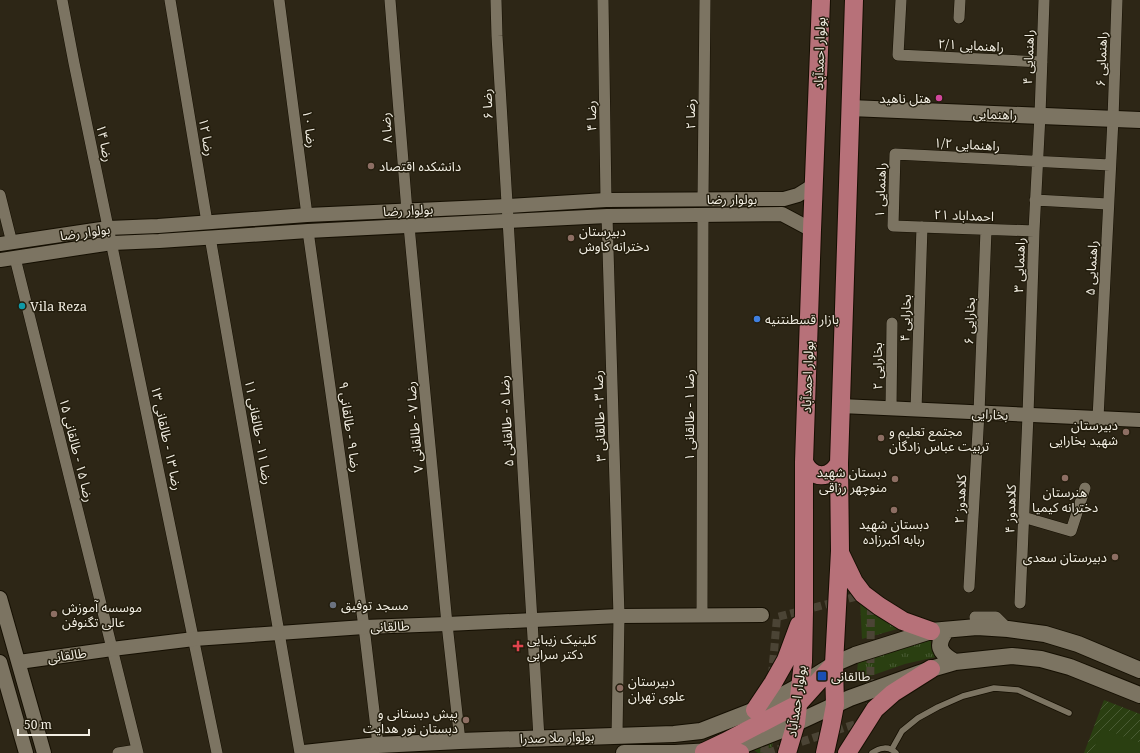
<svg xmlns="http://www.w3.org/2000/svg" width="1140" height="753" font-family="'Noto Serif','Noto Sans Arabic',serif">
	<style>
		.grass { fill: url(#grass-tufts) }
		.garden { fill: url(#garden-furrows) }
		.pitch { fill: #2a3f11 }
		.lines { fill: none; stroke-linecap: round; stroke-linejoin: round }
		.pedestrian-tunnel { stroke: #4b4435; stroke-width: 8; stroke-dasharray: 8 4; stroke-linecap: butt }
		.service-casing { stroke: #150f02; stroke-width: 7 }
		.minor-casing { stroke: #150f02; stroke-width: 12 }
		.tertiary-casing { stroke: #150f02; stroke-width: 16 }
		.secondary-casing { stroke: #150f02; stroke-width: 18 }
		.primary-casing { stroke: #150f02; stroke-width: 20 }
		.service { stroke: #7c7462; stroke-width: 5.5 }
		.minor { stroke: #7c7462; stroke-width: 11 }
		.tertiary { stroke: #7c7462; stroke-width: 14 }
		.secondary { stroke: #7c7462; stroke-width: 16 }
		.primary { stroke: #b77179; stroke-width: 18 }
		.hotel-dot { fill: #d1479c; stroke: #231d0d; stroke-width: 1.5 }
		.education-dot { fill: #8d6e63; stroke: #231d0d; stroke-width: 1.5 }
		.culture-dot { fill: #0f9aa8; stroke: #231d0d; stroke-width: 1.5 }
		.shop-dot { fill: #3f7fe0; stroke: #231d0d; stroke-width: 1.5 }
		.worship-dot { fill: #6b7280; stroke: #231d0d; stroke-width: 1.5 }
		.health-dot { fill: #e0444e; stroke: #231d0d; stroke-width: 1.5 }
		.transit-dot { fill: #1a4fb4; stroke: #231d0d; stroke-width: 1.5 }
		.labels { text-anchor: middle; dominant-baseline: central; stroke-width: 3; stroke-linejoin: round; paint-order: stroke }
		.street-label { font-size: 13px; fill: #f2eee3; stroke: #231d0d }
		.poi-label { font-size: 13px; fill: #f2eee3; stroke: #231d0d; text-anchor: start }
	</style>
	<defs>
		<pattern id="grass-tufts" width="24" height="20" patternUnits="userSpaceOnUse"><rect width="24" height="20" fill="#2a3f11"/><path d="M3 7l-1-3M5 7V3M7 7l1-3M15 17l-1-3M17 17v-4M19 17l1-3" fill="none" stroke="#495b34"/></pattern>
		<pattern id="garden-furrows" width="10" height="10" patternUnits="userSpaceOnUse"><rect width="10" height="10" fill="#2a3f11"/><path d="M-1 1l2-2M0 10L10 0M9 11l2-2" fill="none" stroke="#495b34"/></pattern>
	</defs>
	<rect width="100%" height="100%" fill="#2d2616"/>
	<!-- grass -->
	<path class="grass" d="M860,602L878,617L901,628L862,639Z
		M931,638C930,647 933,651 940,656L905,664L856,681L858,662Z
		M773,741L771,753H758L752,749Z"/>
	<!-- garden -->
	<path class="garden" d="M1104,700L1140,714V753H1084Z"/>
	<!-- pitch -->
	<path class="pitch" d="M1102,728L1140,743V753H1092Z"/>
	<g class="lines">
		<!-- pedestrian-tunnel -->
		<path class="pedestrian-tunnel" d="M772,675L777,617L863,595
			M870,711L871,601
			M764,753L766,736
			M767,753L865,721"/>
		<defs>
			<path id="service" d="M892,749L902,731L918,718L938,707L963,696L994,688L1018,690L1069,713
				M872,753C880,747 889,746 896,753"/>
			<path id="minor" d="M62,0L74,63L217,753
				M170,0L207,222
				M279,0L307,215
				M390,0L407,211
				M496,0L497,36L539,738
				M603,0L606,200
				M901,0L898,55L1042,62
				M959,18L960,0
				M0,195L12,243
				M703,199L705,0
				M1035,200L1108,204
				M607,216L619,616L617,735
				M409,226L447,624L460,741
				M308,231L364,627L378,745
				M1034,231L893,226L895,154L1110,165
				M210,237L300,753
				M15,258L138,753
				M891,409L892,323
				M916,410L922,227
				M1098,418L1113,119L1117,0
				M1023,517L1071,531L1085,488
				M969,587L979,413L986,230
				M1020,603L1028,415L1034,231L1040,115L1044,0
				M702,615L703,215
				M977,627L975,617H996L1008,629
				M118,753L137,750"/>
			<path id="tertiary" d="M0,244L108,228L158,226L307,215L507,206L606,200L784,199L798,195L814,185
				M0,260L112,243L159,241L308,231L607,216L782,214L812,230
				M841,406L1140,420
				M0,598L44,753
				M0,662L26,753
				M19,662L112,649L194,639L364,627L447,624L619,616L762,615"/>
			<path id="secondary" d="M850,108L1140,120
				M947,630C935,645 939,653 955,662
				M304,753L378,745L460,741L674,734L701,731L755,710L801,685L834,664L855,655L931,631L977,627L1008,629L1045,634L1078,644L1140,670
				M624,753H675L731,750L779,731L850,698L931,669L955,662L1012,656L1041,659L1070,667L1140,695"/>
			<path id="primary" d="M804,462C812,479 830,480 839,463
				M841,555L854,582L863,594L879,606L903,621L931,631
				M755,710L773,683L786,660L799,625
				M731,750L740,753
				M704,752L725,742L798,704L834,664
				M787,753L796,723L803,662L804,612V462L812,230L821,0
				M825,753L831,726L835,705L834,664L840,551L839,463L854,0
				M847,753L875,709L893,693L931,669"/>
		</defs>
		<!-- service casing -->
		<use href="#service" class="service-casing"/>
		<!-- minor casing -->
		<use href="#minor" class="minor-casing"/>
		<!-- tertiary casing -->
		<use href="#tertiary" class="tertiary-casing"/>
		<!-- secondary casing -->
		<use href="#secondary" class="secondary-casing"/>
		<!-- primary casing -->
		<use href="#primary" class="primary-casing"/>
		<!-- service -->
		<use href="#service" class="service"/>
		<!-- minor -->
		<use href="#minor" class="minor"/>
		<!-- tertiary -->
		<use href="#tertiary" class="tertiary"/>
		<!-- secondary -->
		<use href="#secondary" class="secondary"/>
		<!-- primary -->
		<use href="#primary" class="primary"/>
	</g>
	<!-- markers -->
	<circle class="hotel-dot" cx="939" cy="98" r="4"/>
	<g class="education-dot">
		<circle cx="371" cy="166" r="4"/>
		<circle cx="571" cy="238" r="4"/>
		<circle cx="1126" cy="432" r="4"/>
		<circle cx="881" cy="438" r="4"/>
		<circle cx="1065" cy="478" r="4"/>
		<circle cx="895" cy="479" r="4"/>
		<circle cx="894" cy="510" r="4"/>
		<circle cx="1115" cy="557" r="4"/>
		<circle cx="54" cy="614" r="4"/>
		<circle cx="620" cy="688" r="4"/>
		<circle cx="466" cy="720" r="4"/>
	</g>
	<circle class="culture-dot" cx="22" cy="306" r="4"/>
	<circle class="shop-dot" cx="757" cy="319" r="4"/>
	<circle class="worship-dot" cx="333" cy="605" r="4"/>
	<path class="health-dot" d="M516 640h4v4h4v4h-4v4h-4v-4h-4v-4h4z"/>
	<rect class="transit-dot" x="817" y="671" width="10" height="10" rx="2"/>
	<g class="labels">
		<!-- street labels -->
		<g class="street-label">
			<text transform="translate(971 45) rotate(3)">راهنمایی ۲/۱</text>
			<text transform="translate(819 53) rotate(-88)">بولوار احمدآباد</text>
			<text transform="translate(1028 57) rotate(-88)">راهنمایی ۴</text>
			<text transform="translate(1101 59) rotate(-88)">راهنمایی ۶</text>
			<text transform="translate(487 104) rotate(-93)">رضا ۶</text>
			<text transform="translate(690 114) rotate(-90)">رضا ۲</text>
			<text transform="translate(995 114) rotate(2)">راهنمایی</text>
			<text transform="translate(591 116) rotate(-91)">رضا ۴</text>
			<text transform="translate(386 128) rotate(-95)">رضا ۸</text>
			<text transform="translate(310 129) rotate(82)">رضا ۱۰</text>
			<text transform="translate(207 137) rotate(80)">رضا ۱۲</text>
			<text transform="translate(105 143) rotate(78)">رضا ۱۴</text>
			<text transform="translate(967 144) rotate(3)">راهنمایی ۱/۲</text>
			<text transform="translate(880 190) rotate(-88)">راهنمایی ۱</text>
			<text x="732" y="199">بولوار رضا</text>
			<text transform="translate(408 210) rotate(-3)">بولوار رضا</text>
			<text transform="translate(964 215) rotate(2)">احمداباد ۲۱</text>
			<text transform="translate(85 232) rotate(-8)">بولوار رضا</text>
			<text transform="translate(1019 265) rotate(-88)">راهنمایی ۳</text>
			<text transform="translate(1091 268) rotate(-87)">راهنمایی ۵</text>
			<text transform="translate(905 318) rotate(-88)">بخارایی ۴</text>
			<text transform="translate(969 321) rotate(-88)">بخارایی ۶</text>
			<text transform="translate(877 366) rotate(-90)">بخارایی ۲</text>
			<text transform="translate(807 377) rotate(-88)">بولوار احمدآباد</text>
			<text transform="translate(990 414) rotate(3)">بخارایی</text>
			<text transform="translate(689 415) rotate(-90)">رضا ۱ - طالقانی ۱</text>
			<text transform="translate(599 416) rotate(-92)">رضا ۳ - طالقانی ۳</text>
			<text transform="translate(506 421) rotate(-93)">رضا ۵ - طالقانی ۵</text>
			<text transform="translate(350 427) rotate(82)">رضا ۹ - طالقانی ۹</text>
			<text transform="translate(414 427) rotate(-95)">رضا ۷ - طالقانی ۷</text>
			<text transform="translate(259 432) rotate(80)">رضا ۱۱ - طالقانی ۱۱</text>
			<text transform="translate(167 438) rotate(78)">رضا ۱۳ - طالقانی ۱۳</text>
			<text transform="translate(77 450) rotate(76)">رضا ۱۵ - طالقانی ۱۵</text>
			<text transform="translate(960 499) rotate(-87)">کلاهدوز ۲</text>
			<text transform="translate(1010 509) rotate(-88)">کلاهدوز ۴</text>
			<text transform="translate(390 626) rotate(-2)">طالقانی</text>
			<text transform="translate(67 655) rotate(-8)">طالقانی</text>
			<text transform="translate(796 701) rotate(-82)">بولوار احمدآباد</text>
			<text transform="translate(557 737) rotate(-2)">بولوار ملا صدرا</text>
		</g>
		<!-- poi labels -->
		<g class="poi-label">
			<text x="931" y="98" text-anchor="end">هتل ناهید</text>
			<text x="379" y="166">دانشکده اقتصاد</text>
			<text x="579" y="231">دبیرستان<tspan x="579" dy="15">دخترانه کاوش</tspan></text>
			<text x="30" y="306">Vila Reza</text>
			<text x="765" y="319">بازار قسطنتنیه</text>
			<text x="1118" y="425" text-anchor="end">دبیرستان<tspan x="1118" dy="15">شهید بخارایی</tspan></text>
			<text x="889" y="431">مجتمع تعلیم و<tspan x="889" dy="15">تربیت عباس زادگان</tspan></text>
			<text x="887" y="472" text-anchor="end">دبستان شهید<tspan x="887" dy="15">منوچهر رزاقی</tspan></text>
			<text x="1065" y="492" text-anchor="middle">هنرستان<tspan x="1065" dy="15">دخترانه کیمیا</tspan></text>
			<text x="894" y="524" text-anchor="middle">دبستان شهید<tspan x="894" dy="15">ربابه اکبرزاده</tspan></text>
			<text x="1107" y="557" text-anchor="end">دبیرستان سعدی</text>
			<text x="341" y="605">مسجد توفیق</text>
			<text x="62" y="607">موسسه آموزش<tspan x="62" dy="15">عالی تگنوفن</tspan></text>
			<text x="527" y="639">کلینیک زیبایی<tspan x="527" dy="15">دکتر سرابی</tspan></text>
			<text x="831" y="676">طالقانی</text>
			<text x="628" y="681">دبیرستان<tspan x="628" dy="15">علوی تهران</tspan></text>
			<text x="458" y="713" text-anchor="end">پیش دبستانی و<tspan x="458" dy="15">دبستان نور هدایت</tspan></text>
		</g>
	</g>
	<!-- scale -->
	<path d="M18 729v6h71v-6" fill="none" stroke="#f2eee3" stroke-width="2"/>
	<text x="24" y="729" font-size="12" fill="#f2eee3" stroke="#231d0d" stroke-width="3" paint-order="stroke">50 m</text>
</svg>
